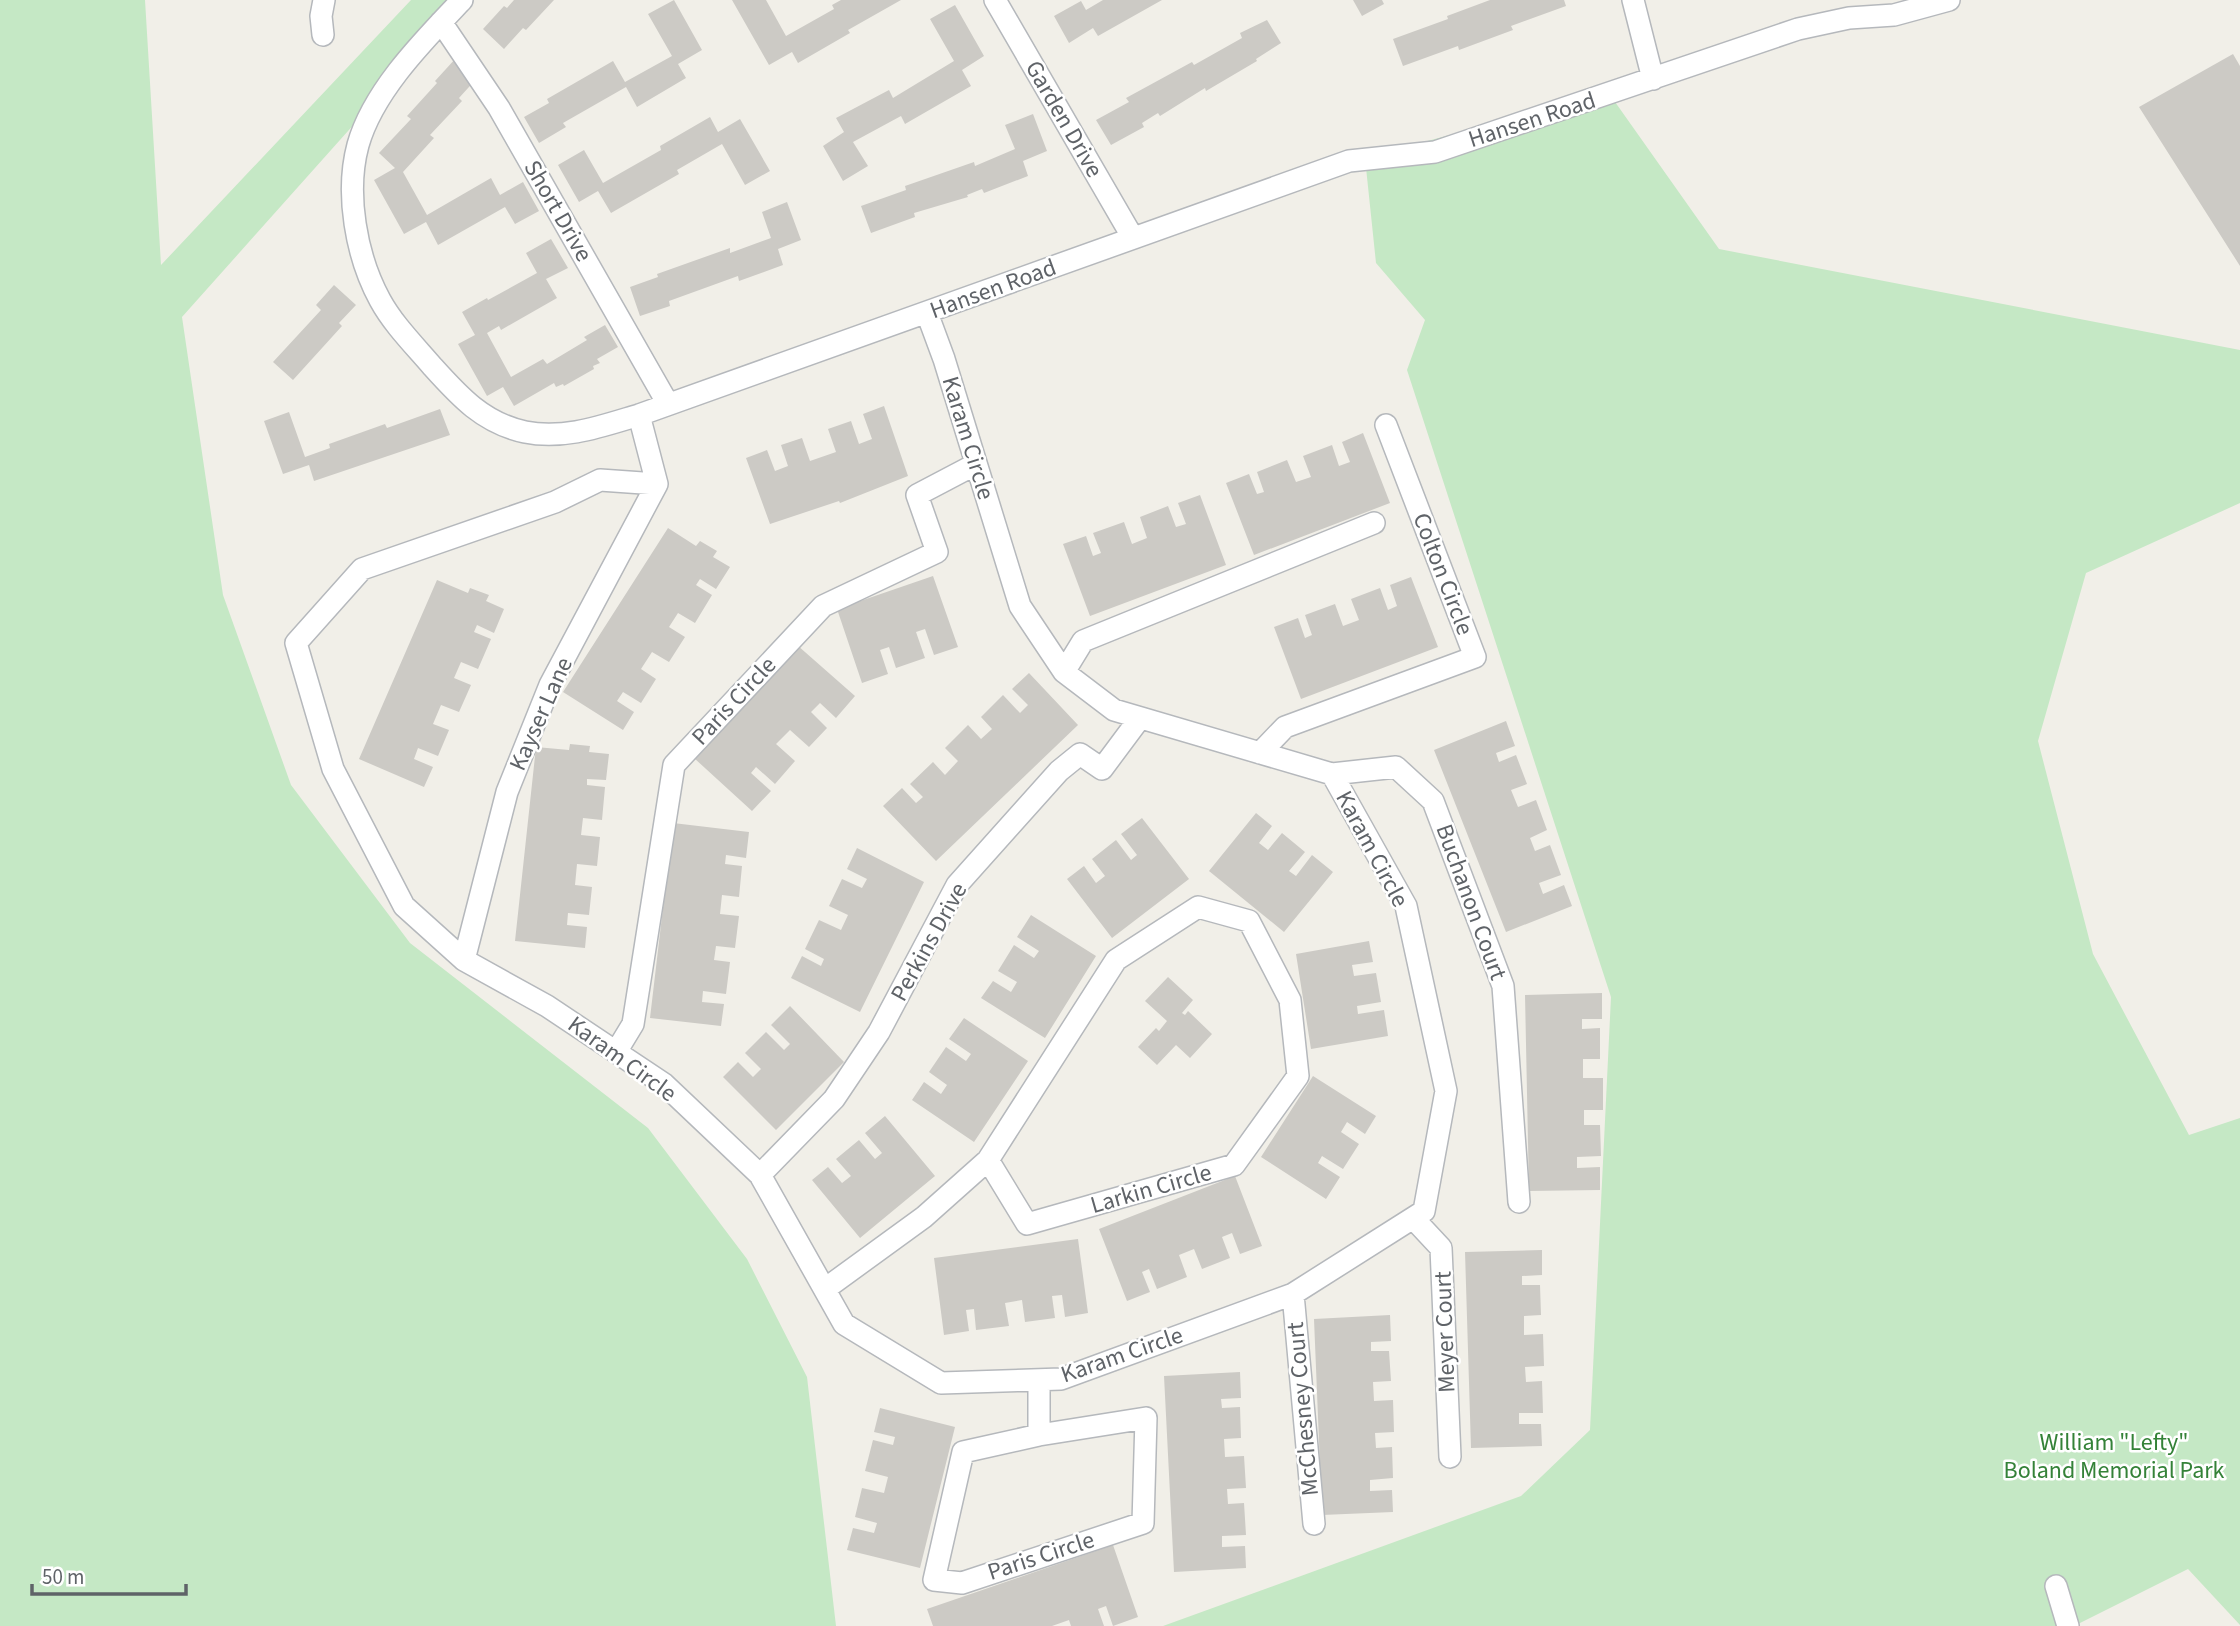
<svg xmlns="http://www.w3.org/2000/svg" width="2240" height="1626" font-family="'Source Sans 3',sans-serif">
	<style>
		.green { fill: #c5e8c5 }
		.building { fill: #cccac5 }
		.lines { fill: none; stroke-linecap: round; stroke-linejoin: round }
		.street-casing { stroke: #b5b8bc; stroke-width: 24 }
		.street { stroke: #fff; stroke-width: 21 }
		.labels { text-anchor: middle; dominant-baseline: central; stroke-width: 5; stroke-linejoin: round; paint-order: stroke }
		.street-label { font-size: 24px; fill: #5f6368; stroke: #fff }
		.park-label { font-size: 24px; fill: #348238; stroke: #fff }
	</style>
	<rect width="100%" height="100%" fill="#f1efe8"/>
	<!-- green -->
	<path class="green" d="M0,0H145L161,265L411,0H465L182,317L223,595L291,785L410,943L648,1128L747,1259L807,1377L836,1626H0Z
		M1608,92L1719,249L2240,350V503L2086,573L2038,741L2093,954L2189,1135L2240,1118V1625L2188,1569L2074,1626H1163L1521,1496L1590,1430L1611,997L1407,370L1425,320L1376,263L1365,158Z"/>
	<!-- building -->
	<path class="building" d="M514,0H554L526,30L523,28L504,49L483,29L504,6L507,8Z
		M674,0L702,50L678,64L686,78L637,107L626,87L563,123L566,127L539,143L524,117L549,103L547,99L613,61L625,82L672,56L648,14Z
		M732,0H766L786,36L834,9L832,5L841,0H901L848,30L850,33L798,63L792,52L769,65Z
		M1103,0H1162L1098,36L1093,28L1069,43L1054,16L1081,1L1086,10Z
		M1353,0H1382L1384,4L1362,16Z
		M1490,0H1564L1566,6L1511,26L1513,30L1459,50L1458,46L1403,66L1393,39L1448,19L1447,16Z
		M955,5L984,56L962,70L971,86L905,124L901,116L853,142L868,166L843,181L823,146L844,132L836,118L889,90L893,98L954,61L930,19Z
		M1267,20L1281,43L1256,59L1257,61L1206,91L1205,88L1160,116L1158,113L1142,123L1144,127L1111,145L1096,120L1129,102L1126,98L1192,62L1194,65L1242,38L1240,33Z
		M2233,54L2240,66V266L2139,107Z
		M456,58L478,77L459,98L462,101L430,135L434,138L403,172L427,215L491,178L500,195L523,182L539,211L515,224L505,207L438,245L426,222L404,234L374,180L395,168L379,153L411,119L407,116L437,83L435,81Z
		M1033,114L1047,151L1023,161L1028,176L984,193L982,189L967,195L968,197L914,213L915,217L871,233L861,206L906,190L905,186L974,162L975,166L1015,149L1005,125Z
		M710,117L718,132L740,119L770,171L745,185L722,144L677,170L679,174L611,213L598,191L579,202L558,165L584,150L603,183L661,150L660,146Z
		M787,202L801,240L778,249L783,265L739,281L738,276L669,301L670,306L640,316L630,287L658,277L657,274L730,248V253L771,238L762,212Z
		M551,239L568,268L546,279L557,298L501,330L499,326L487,333L511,377L543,359L547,364L587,340L584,337L605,325L618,347L597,359L600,363L593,366L594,369L564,386L563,384L556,387L554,383L514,406L503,387L487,396L458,344L475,335L462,312L487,298L488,300L537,273L526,253Z
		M334,285L356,305L339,323L342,326L293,380L273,362L321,310L316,305Z
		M884,406L908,476L840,503L839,501L770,524L746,458L767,450L775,471L788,466L781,445L802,438L810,461L836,452L828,429L851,421L859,444L872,439L863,414Z
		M440,409L450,435L314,481L309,465L283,474L264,421L289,412L305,457L330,448L329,444L385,424L387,428Z
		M1363,433L1390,503L1254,555L1226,483L1249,474L1257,494L1264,492L1257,472L1287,460L1296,482L1311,477L1303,456L1332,445L1339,466L1350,462L1342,442Z
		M1200,495L1226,565L1090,616L1063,544L1086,536L1093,556L1101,553L1093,533L1124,522L1132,544L1147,538L1140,517L1168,506L1176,527L1186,524L1178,503Z
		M668,528L696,546L700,541L717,551L713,557L730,567L716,589L700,579L696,585L712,595L695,623L678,613L669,627L685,637L669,662L652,652L641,669L656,679L641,703L623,692L617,701L634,712L623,730L563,692Z
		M933,576L958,647L934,655L925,629L916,632L925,658L896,668L889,647L880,650L888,674L862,683L837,609Z
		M1411,577L1438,647L1301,699L1274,627L1298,618L1305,638L1312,635L1305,615L1335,604L1343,626L1359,620L1351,599L1380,588L1388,610L1397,606L1390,585Z
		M437,580L468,593L470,588L489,595L486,601L504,609L494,633L477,625L474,632L491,639L478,669L461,662L454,678L471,685L459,712L441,705L433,724L449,730L438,756L418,748L414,759L433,767L424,787L359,759Z
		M797,645L855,696L836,718L820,703L811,712L827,728L809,747L790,730L776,744L795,761L775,784L756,767L751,773L771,791L752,811L694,758Z
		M1029,673L1078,725L936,861L883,806L902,788L916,803L923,797L910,784L933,762L945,775L958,761L945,748L968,725L981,739L992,729L981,717L1003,695L1020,713L1028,705L1012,689Z
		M1506,721L1515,746L1496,753L1499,762L1516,755L1527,784L1511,790L1518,807L1536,800L1547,830L1530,838L1535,851L1550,845L1561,875L1539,883L1543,894L1564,885L1572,906L1506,932L1434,750Z
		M570,744L590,746L589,752L609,754L606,780L587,779V785L605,787L602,820L583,818L581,835L600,837L597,866L577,864L575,885L592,887L589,915L568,913L567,925L587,927L585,948L515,941L536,747L569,750Z
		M1256,813L1272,826L1259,843L1268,850L1282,833L1305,852L1289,871L1296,876L1312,855L1333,872L1284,932L1209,871Z
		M1142,818L1189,879L1112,938L1067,879L1084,866L1096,883L1105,876L1092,859L1116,840L1131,860L1137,855L1121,834Z
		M673,823L749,832L746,858L726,855L725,864L742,866L739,897L722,895L720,914L739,916L735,948L716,946L714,960L730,962L726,994L703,991L702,1002L724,1004L721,1026L650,1018Z
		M857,848L924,882L860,1012L791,978L802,956L821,966L824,959L805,949L819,920L841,930L848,915L829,906L842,879L862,888L867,879L847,869Z
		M1031,915L1096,956L1045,1038L981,998L993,981L1011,992L1017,982L998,971L1014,945L1034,958L1039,951L1017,937Z
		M1369,941L1373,962L1352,965L1354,976L1376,973L1381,1002L1357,1006L1358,1014L1384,1010L1388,1036L1311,1049L1296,954Z
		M1168,977L1193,1000L1182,1013L1185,1015L1188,1011L1212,1034L1190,1058L1176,1045L1157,1065L1138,1047L1156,1028L1159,1031L1167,1021L1145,1001Z
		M1602,993V1019H1582V1029L1600,1028V1059H1583V1078H1603V1110H1584V1125H1600L1601,1156L1577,1157V1168L1600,1167V1190L1529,1191L1525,995Z
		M790,1006L844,1062L776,1130L723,1077L738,1062L753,1077L761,1069L745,1053L766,1032L784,1050L790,1044L771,1025Z
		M964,1018L1028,1061L974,1142L912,1100L924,1082L941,1094L947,1085L929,1072L946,1047L966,1061L971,1054L949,1039Z
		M1313,1076L1376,1116L1365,1134L1347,1122L1341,1132L1359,1144L1343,1169L1322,1156L1318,1163L1340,1177L1326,1199L1261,1157Z
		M885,1116L935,1176L860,1238L812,1180L828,1167L842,1183L851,1176L836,1159L859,1140L875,1159L882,1153L865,1133Z
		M1235,1176L1262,1246L1240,1254L1232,1233L1222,1237L1230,1258L1202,1269L1194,1249L1179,1255L1187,1277L1157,1289L1149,1269L1142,1272L1150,1292L1127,1301L1099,1229Z
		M1078,1239L1088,1313L1065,1317L1062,1295L1052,1296L1055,1318L1025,1322L1022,1300L1005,1303L1009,1326L976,1330L974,1309L966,1310L969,1331L944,1335L934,1258Z
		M1542,1250V1275L1522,1276V1285H1540L1541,1315L1524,1316V1335L1543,1334L1544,1366L1525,1367L1526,1382L1542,1381L1543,1413H1519V1424H1541L1542,1446L1471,1448L1465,1252Z
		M1390,1315L1391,1341L1371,1342V1351H1389L1391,1381L1373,1382L1374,1401L1393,1400L1394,1432L1375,1433L1376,1448L1392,1447L1393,1478L1370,1480V1491L1392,1490L1393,1512L1322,1515L1314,1319Z
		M1240,1372L1241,1398L1221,1399L1222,1408L1240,1407L1241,1438L1224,1439L1225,1457L1244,1456L1246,1488L1227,1489L1228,1504L1244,1503L1246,1535L1222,1536V1547L1245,1546L1246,1568L1174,1572L1164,1376Z
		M880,1408L955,1427L920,1568L847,1550L853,1528L874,1533L877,1523L855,1517L862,1488L884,1493L888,1477L865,1471L873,1440L893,1445L895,1437L874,1432Z
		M1113,1545L1138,1617L1113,1626L1106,1606L1098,1609L1104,1626H1071L1069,1620L1052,1626H933L927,1609Z"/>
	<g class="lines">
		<defs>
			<path id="street" d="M462,0C424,40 373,91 358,145C345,193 356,256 380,300C393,324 414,345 432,366C459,396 483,423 525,432C564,440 602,426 639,415L1349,161L1435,152L1798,29L1849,18L1894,15L1949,0
				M995,0L1133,238
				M1633,0L1653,79
				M441,22L499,108L668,404
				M323,35L321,16L324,0
				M639,415L657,484L600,480L555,502L362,569L296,643L333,769L404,906L464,960L547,1006L664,1084L760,1175L844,1324L941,1383L1061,1379L1293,1294L1424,1211L1446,1091L1406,906L1332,774L1114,710L1064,672L1020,606L944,359L927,313
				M1064,672L1083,641L1374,523
				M1260,753L1285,727L1475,657L1386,425
				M1332,774L1396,767L1433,801L1503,986L1519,1202
				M464,960L507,792L550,685L657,484
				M616,1052L633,1024L674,765L823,606L937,552L917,495L976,464
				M760,1175L834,1099L879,1032L957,885L1059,771L1080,754L1102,769L1140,718
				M1413,1218L1441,1248L1450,1457
				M825,1289L924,1217L988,1160L1116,960L1198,907L1249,921L1290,1000L1298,1076L1234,1165L1027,1224L988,1160
				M1293,1294L1314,1524
				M1039,1380V1435L963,1452L934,1580L962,1583L1143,1523L1146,1418L1039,1435
				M2056,1586L2068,1626"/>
		</defs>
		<!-- street casing -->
		<use href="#street" class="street-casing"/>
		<!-- street -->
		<use href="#street" class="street"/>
	</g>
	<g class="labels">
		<!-- street labels -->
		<g class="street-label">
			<text transform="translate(1064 119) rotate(60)">Garden Drive</text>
			<text transform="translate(1532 120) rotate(-18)">Hansen Road</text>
			<text transform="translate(558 211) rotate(60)">Short Drive</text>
			<text transform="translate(993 289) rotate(-20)">Hansen Road</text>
			<text transform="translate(968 438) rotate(73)">Karam Circle</text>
			<text transform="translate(1443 574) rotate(69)">Colton Circle</text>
			<text transform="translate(734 701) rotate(-47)">Paris Circle</text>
			<text transform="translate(541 714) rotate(-66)">Kayser Lane</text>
			<text transform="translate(1372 849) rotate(62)">Karam Circle</text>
			<text transform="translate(1471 902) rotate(70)">Buchanon Court</text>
			<text transform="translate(929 942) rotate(-61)">Perkins Drive</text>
			<text transform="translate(622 1059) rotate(36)">Karam Circle</text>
			<text transform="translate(1151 1189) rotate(-16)">Larkin Circle</text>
			<text transform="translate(1445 1332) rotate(-92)">Meyer Court</text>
			<text transform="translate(1122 1355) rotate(-19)">Karam Circle</text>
			<text transform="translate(1303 1409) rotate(-95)">McChesney Court</text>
			<text transform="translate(1041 1556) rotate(-18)">Paris Circle</text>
		</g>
		<!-- park labels -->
		<g class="park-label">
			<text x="2114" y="1442">William "Lefty"<tspan x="2114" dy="28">Boland Memorial Park</tspan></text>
		</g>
	</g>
	<!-- scale -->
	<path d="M32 1584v10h154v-10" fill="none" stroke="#5f6368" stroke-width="3.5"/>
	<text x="42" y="1584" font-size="21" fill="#5f6368" stroke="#ffffff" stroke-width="5" paint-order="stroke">50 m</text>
</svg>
